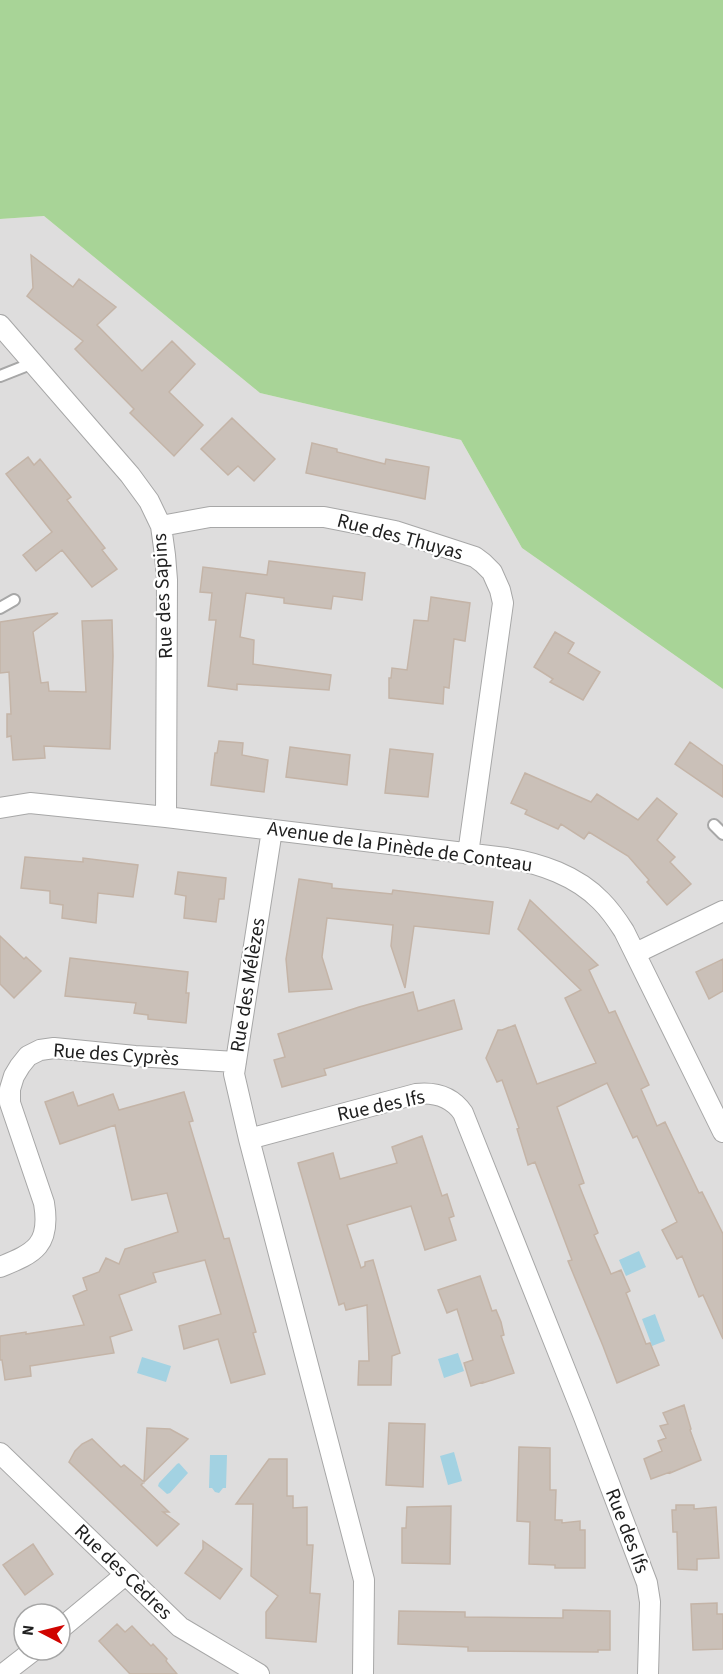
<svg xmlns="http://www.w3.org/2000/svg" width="723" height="1674" font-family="'Source Sans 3',sans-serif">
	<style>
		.residential { fill: #dedddd; fill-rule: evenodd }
		.forest { fill: #a8d497 }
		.water { fill: #a3d2e2 }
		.building { fill: #cac0b8; stroke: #c4b4a7; stroke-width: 1.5 }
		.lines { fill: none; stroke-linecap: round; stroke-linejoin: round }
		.lane-casing { stroke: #a7a7a7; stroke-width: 14 }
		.street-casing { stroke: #a7a7a7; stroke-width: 22 }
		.lane { stroke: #fff; stroke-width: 10 }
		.street { stroke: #fff; stroke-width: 20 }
		.labels { text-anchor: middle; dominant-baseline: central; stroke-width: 4.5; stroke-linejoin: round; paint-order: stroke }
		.street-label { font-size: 20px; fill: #202020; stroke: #fff }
	</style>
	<rect width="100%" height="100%" fill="#f1eee6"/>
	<!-- residential -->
	<path class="residential" d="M44,216L260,393L461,440L522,548L723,689V1674H0V219ZM24,1614H60V1650H24Z"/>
	<!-- forest -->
	<path class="forest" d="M0,0H723V689L522,548L461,440L260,393L44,216L0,219Z"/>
	<!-- water -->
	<path class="water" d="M639,1251L646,1267L626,1276L619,1260Z
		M655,1314L665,1341L652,1346L642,1319Z
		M458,1353L464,1371L444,1378L438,1359Z
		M142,1357L171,1366L166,1382L137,1373Z
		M454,1452L462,1481L448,1485L440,1456Z
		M210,1455H227L226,1488H223L219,1493L215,1492L212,1488H209Z
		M179,1463L188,1473L170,1493L167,1494L158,1486L159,1483L177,1464Z"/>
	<!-- building -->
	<path class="building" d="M31,255L73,287L79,279L116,307L97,325L142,371L172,341L195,364L169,392L203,425L174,456L130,413L134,409L75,349L83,341L27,296L33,288Z
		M232,418L275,459L254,481L238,466L228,475L201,449Z
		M312,443L337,449V452L385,464L386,459L429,467L425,499L306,473Z
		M28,457L34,465L40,459L71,497L67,500L105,548L102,550L117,569L92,587L62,550L36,571L23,555L52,532L6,474Z
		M269,561L365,573L362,600L333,596L331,609L284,603V598L246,593L240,637L254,640L253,664L331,675L329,690L237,684V690L208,686L216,620H209L212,593L200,592L203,567L267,575Z
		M431,597L470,603L465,641L454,639L449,688L444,687L443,704L389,698V678H391L392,668L407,670L414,620L428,621Z
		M58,613L33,632L41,683L48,682L49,691L86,692L82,621L112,620L113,656L110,749L44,746L45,758L13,760L11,736L7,737V714H11L9,672L0,673V622Z
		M555,632L574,643L568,653L600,672L583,700L550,682L553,679L534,667Z
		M219,741L243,743L242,755L268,760L264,792L211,785L215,753H217Z
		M690,742L723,766V797L675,764Z
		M290,747L350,755L347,785L286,777Z
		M390,749L433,754L428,797L385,793Z
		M525,773L591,802L597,794L638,820L657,798L677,814L657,840L675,857L670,862L691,884L667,905L647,882L649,880L628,856L589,832L584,839L561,824L558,829L525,814L527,810L511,803Z
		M25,857L83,862V858L138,865L133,897L98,893L96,923L62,918L63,905L50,903V891L21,888Z
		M178,872L226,878L224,899H219L216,922L184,918L186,896L175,894Z
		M299,879L332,884V888L392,894L393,890L493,902L489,934L414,926L405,988L391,946L393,925L327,918L322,957L332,989L289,992L286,959Z
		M530,900L598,965L589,970L609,1013L615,1011L649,1085L641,1089L657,1126L665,1122L699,1193L702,1192L723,1234V1339L703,1295L699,1297L682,1256L677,1259L662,1230L677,1222L637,1136L633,1138L607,1083L557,1107L584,1183L579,1185L598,1233L594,1235L611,1274L621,1270L630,1291L626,1293L646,1344L650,1343L659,1365L617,1383L603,1346L568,1261L572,1260L535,1162L528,1165L517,1129L519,1128L502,1080L497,1082L486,1058L498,1030H502L515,1025L537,1084L596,1063L565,998L581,990L518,929Z
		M0,936L24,959L26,957L41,971L14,998L0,984Z
		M70,958L188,972L186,993H189L186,1023L148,1019V1015L134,1013L136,1003L65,996Z
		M723,959V991L709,999L696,972Z
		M413,992L418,1011L454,1000L462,1029L324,1069L326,1075L282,1087L274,1060L285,1057L278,1034L359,1007Z
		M73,1092L78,1106L113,1094L119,1110L184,1092L193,1121L189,1122L224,1239L229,1238L256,1332L253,1333L265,1374L231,1383L218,1339L184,1349L179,1326L221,1314L205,1260L153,1273L156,1282L119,1295L132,1330L110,1337L114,1353L30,1366L31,1376L5,1380L2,1360H0V1336L26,1332V1334L84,1325L73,1296L87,1290L83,1278L99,1272L106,1258L119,1264L125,1249L178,1232L167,1193L132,1200L115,1125L60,1144L45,1102Z
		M422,1136L442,1196L447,1194L454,1216L449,1218L456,1240L425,1250L411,1206L347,1225L361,1268L365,1266V1262L373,1260L400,1353L392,1356L391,1385H358L359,1361H369L367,1305L346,1310L344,1303L339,1305L298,1163L333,1153L340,1179L397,1163L392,1147Z
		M480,1276L492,1311L496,1310L501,1322L504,1335L501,1336L514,1373L483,1383V1382L471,1386L464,1363L473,1360L457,1309L447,1313L438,1290Z
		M684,1405L691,1429L690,1430L701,1460L670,1473V1472L651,1479L644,1459L662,1451L658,1441L666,1438L660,1426L668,1424L663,1413Z
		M389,1423L425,1424L423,1487L386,1485Z
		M147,1428L170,1429L188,1439L141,1485L169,1512H163L179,1524L157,1546L69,1462L75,1451L82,1444L92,1439L121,1467L124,1465L144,1482Z
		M519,1447L550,1448V1490H556L555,1520H562V1523L580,1521V1530H585V1568H555V1565L529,1564L530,1522L517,1521Z
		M269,1459H287V1496H293V1508L307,1507V1545H313L310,1593L320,1594L316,1642L266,1638V1612L278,1596L251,1576L253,1504H236Z
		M676,1505H694V1509L716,1507L719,1558L697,1559V1570L678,1569L677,1532H673L672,1510H676Z
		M451,1506L450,1564L402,1563V1528H406L407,1507Z
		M203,1541L242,1569L220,1599L185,1573L203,1549Z
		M33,1544L53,1574L25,1595L3,1565Z
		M717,1603V1614H723V1649L693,1650L691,1604Z
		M563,1610L610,1611V1650H598V1652L468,1651V1647L398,1644L399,1611L465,1612V1617L563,1618Z
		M117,1624L125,1632L132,1626L151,1646L153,1644L167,1659L166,1661L177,1674H130L99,1641Z"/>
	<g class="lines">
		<defs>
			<path id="lane" d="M0,376L33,363
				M0,608L14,600
				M714,825L723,834"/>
			<path id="street" d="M0,325L130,475L149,501L161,526L165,555L167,580L166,817
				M161,526L210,517H324L395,531L475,557L483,563L492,572L500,590L503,603L468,854
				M0,808L30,803L166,817L506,858C540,863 577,876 601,901C610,910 617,920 624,931L723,1132
				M272,830L234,1074L249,1139L364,1580L363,1674
				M636,953L723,911
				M249,1139L416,1094C435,1092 452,1097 463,1113L584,1417L647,1583L650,1602L648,1674
				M0,1267C35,1253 51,1245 44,1203L10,1103V1089L14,1076L20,1066L28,1056L40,1050L54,1048L135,1056L236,1062
				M0,1453L180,1627L259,1674
				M60,1629L125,1575
				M3,1674L34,1650"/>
		</defs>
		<!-- lane casing -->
		<use href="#lane" class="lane-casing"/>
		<!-- street casing -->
		<use href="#street" class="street-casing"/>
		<!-- lane -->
		<use href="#lane" class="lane"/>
		<!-- street -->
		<use href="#street" class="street"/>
	</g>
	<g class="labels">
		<!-- street labels -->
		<g class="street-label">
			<text transform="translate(400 537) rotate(15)">Rue des Thuyas</text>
			<text transform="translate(163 596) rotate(-93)">Rue des Sapins</text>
			<text transform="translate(400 847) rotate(8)">Avenue de la Pinède de Conteau</text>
			<text transform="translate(248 985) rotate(-81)">Rue des Mélèzes</text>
			<text transform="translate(116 1055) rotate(4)">Rue des Cyprès</text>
			<text transform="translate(381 1106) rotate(-12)">Rue des Ifs</text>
			<text transform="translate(627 1531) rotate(69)">Rue des Ifs</text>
			<text transform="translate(123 1572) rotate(44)">Rue des Cèdres</text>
		</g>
	</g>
	<!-- north arrow -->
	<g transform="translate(42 1632) rotate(277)"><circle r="28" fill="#ffffff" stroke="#a6a6a6" stroke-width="1.5"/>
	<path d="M0-4.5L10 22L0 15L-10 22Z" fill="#d00400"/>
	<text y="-9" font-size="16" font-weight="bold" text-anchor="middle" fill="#202020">N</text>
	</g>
</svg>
